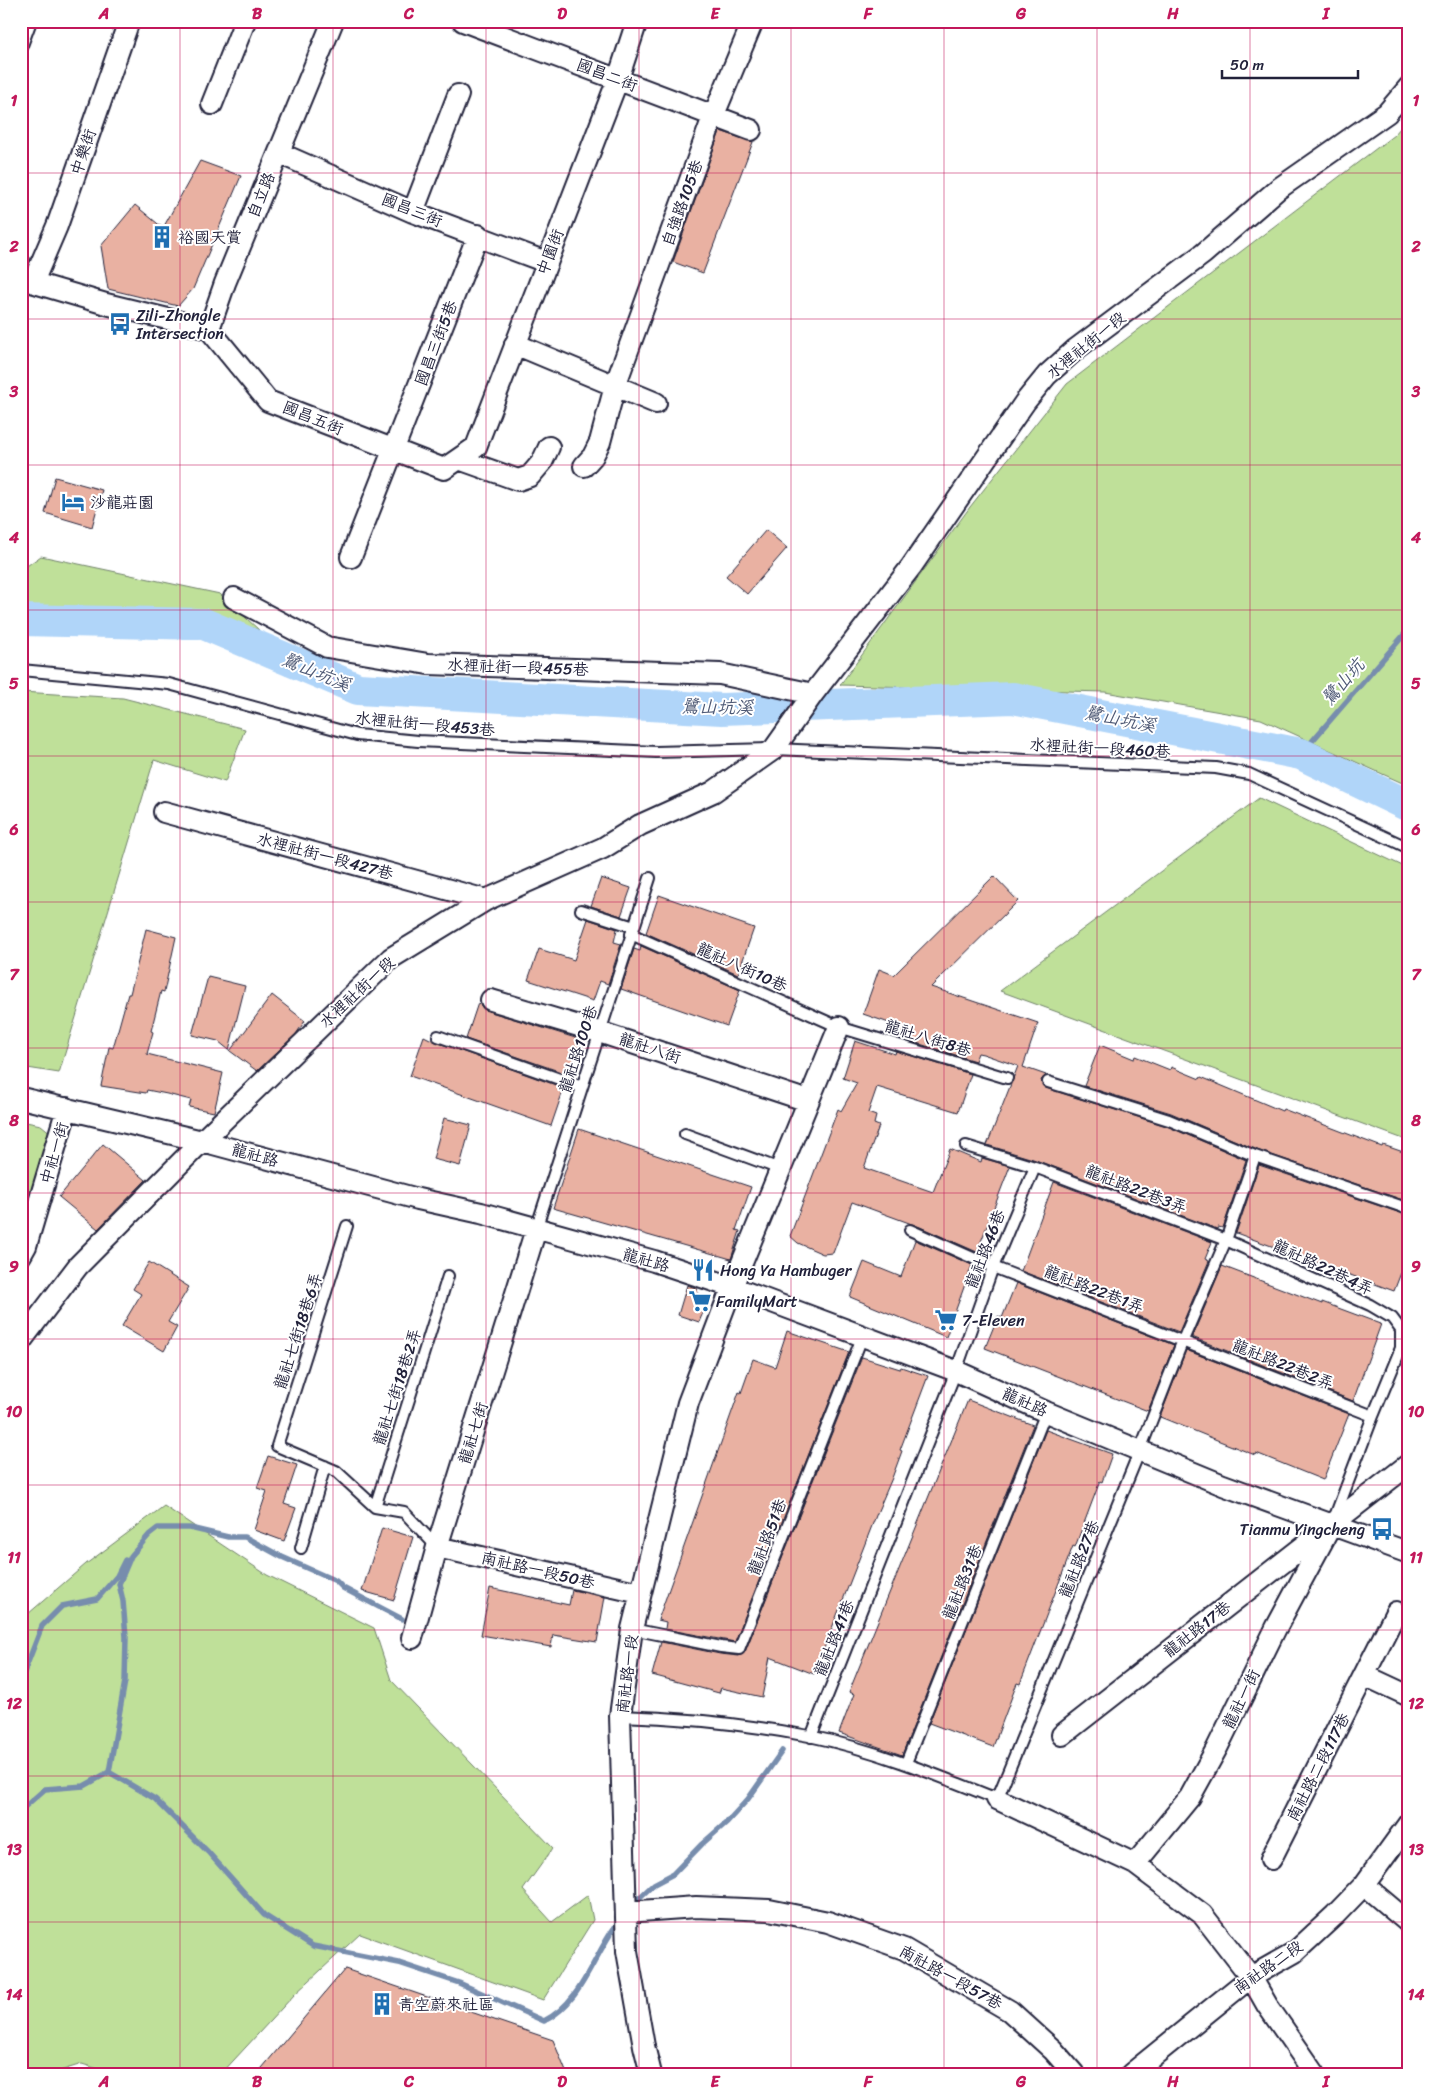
<svg xmlns="http://www.w3.org/2000/svg" width="1430" height="2095" font-family="Sriracha,'LXGW WenKai TC',sans-serif">
	<style>
		.green { fill: #bfe099; stroke: #70816a }
		.lines { fill: none; stroke-linecap: round; stroke-linejoin: round }
		.stream { stroke: #778dad; stroke-width: 5.5 }
		.river { stroke: #b0d5f9; stroke-width: 32 }
		.building { fill: #e9b1a2; stroke: #22223b }
		.service-casing { stroke: #22223b; stroke-width: 14 }
		.minor-casing { stroke: #22223b; stroke-width: 24 }
		.service { stroke: #fff; stroke-width: 10 }
		.minor { stroke: #fff; stroke-width: 20 }
		.grid { fill: none; stroke: #c2185b; stroke-width: 1; stroke-opacity: 0.55 }
		.labels { text-anchor: middle; dominant-baseline: central; stroke-width: 4; stroke-linejoin: round; paint-order: stroke }
		.street-label { font-size: 16px; fill: #22223b; stroke: #fff }
		.poi-label { font-size: 16px; fill: #22223b; stroke: #fff; text-anchor: start }
		.water-label { font-size: 18px; font-style: italic; fill: #4d5874; stroke: #fff }
		.neatline { fill: none; stroke: #c2185b; stroke-width: 2 }
		.grid-label { font-size: 16px; text-anchor: middle; font-weight: bold; fill: #c2185b }
	</style>
	<rect width="100%" height="100%" fill="#fff"/>
	<filter id="ink" filterUnits="userSpaceOnUse"><feTurbulence type="fractalNoise" baseFrequency=".02" numOctaves="2"/><feDisplacementMap in="SourceGraphic" scale="10" xChannelSelector="R" yChannelSelector="G"/><feConvolveMatrix kernelMatrix="1 2 1 2 8 2 1 2 1" color-interpolation-filters="sRGB"/></filter>
	<g filter="url(#ink)">
		<!-- green -->
		<path class="green" d="M1409,118V786L1261,719L1105,692L840,685L970,507L1067,384L1394,135Z
			M41,556L220,594L259,630L203,611L21,606V570Z
			M21,692L123,698L245,729L225,782L154,760L59,1073L21,1067Z
			M1259,798L1409,869V1141L1000,991Z
			M21,1121L41,1125L51,1133L21,1220Z
			M164,1506L267,1575L374,1628L391,1680L553,1848L523,1890L552,1922L588,1895L593,1920L543,2000L360,1934L295,1994L221,2074H115L82,2064L50,2074H21V1620L86,1564Z"/>
		<g class="lines">
			<!-- stream -->
			<path class="stream" d="M1301,754L1409,629
				M21,1680L42,1626L62,1606L97,1599L117,1576L125,1560
				M109,1772L155,1799L208,1852L264,1915L313,1946L399,1963L459,1983L544,2021C581,2003 593,1957 615,1927
				M21,1810L45,1789L84,1786L109,1772L125,1681L126,1637L123,1601L119,1584L131,1556L149,1535L158,1528H190L228,1537H245L282,1557L336,1581L343,1588L402,1619
				M638,1899L654,1884L673,1874L702,1844L727,1822L748,1799L782,1751"/>
			<!-- river -->
			<path class="river" d="M21,620L204,624L358,689L722,709L1013,698L1301,754L1409,806"/>
		</g>
		<!-- building -->
		<path class="building" d="M720,131L753,142L703,273L673,262Z
			M200,161L241,176L193,289L178,306L108,289L101,246L135,205L163,228Z
			M55,477L102,490L92,527L45,513Z
			M766,530L787,548L747,594L726,576Z
			M994,876L1018,901L931,987L1038,1023L1023,1067L1046,1075L1041,1080L1043,1086L1046,1088L1167,1126L1246,1160L1223,1228L1218,1227L1217,1229L1033,1159L987,1145L1018,1066L983,1054L978,1053L975,1061L900,1038L902,1034L895,1025L863,1014L879,969L894,975Z
			M601,878L631,888L621,916L591,906Z
			M659,895L754,928L738,974L646,933Z
			M588,919L617,929L614,942L621,944L608,984L600,981L593,1001L528,980L539,949L574,960Z
			M146,929L176,937L164,992L161,991L151,1031L153,1032L147,1054L223,1073L214,1112L189,1107L191,1100L167,1094L147,1090L146,1093L101,1086L109,1047L113,1048L128,994H130Z
			M641,946L740,990L727,1026L621,989L634,949L640,951Z
			M208,977L245,986L229,1050L218,1041L192,1035Z
			M272,995L305,1021L296,1034L257,1071L230,1051Z
			M478,1003L488,1011L582,1040L570,1075L466,1039Z
			M424,1036L436,1042L564,1088L551,1126L410,1076Z
			M855,1041L895,1054L896,1051L971,1074L958,1112L877,1087L868,1113L876,1116L874,1124L879,1126L864,1168L933,1192L950,1149L981,1162L982,1158L1010,1166L977,1252L920,1227L852,1202L833,1253L823,1254L798,1243L790,1236L838,1109L841,1111L857,1083L843,1078Z
			M1100,1045L1134,1059L1135,1056L1170,1070L1171,1067L1200,1079L1201,1077L1282,1111L1283,1109L1382,1147L1383,1145L1409,1154V1202L1257,1150L1171,1113L1084,1086Z
			M444,1118L471,1125L460,1166L433,1159Z
			M579,1129L751,1187L736,1230L740,1231L731,1259L553,1208Z
			M103,1144L146,1180L98,1229L59,1197Z
			M1259,1165L1409,1216V1252L1394,1291L1236,1233Z
			M1054,1182L1212,1242L1205,1259L1209,1261L1179,1332L1021,1271Z
			M915,1240L972,1265L946,1337L850,1297L864,1262L901,1277Z
			M149,1262L189,1287L168,1322L177,1327L164,1351L122,1326L141,1294L133,1289Z
			M1222,1266L1322,1304V1302L1381,1324L1353,1401L1192,1337Z
			M1016,1283L1174,1345L1148,1411L985,1348L998,1316L1002,1318Z
			M687,1285L696,1288L705,1308L699,1322L678,1315Z
			M787,1331L849,1352L735,1642L665,1629L666,1622L658,1620L739,1392L741,1393L753,1359L775,1367Z
			M1186,1350L1349,1414L1323,1480L1256,1453L1255,1455L1222,1442L1160,1417Z
			M862,1357L900,1369L901,1367L928,1376L900,1450L902,1451L892,1478L877,1513L814,1674L770,1657L762,1697L721,1688L719,1693L652,1675L661,1642L720,1654L739,1656L745,1652Z
			M968,1400L1033,1425L902,1755L839,1733L854,1694L849,1692Z
			M1046,1430L1112,1454L1102,1482L1100,1481L1075,1547L1073,1546L1020,1684L1017,1683L993,1747L929,1723Z
			M268,1456L297,1465L284,1504L296,1508L284,1541L254,1530L267,1491L257,1488Z
			M382,1528L413,1537L394,1600L362,1591Z
			M490,1588L569,1605L572,1590L605,1597L597,1642L553,1635L551,1647L481,1635Z
			M345,1969L553,2040L567,2074H257Z"/>
		<g class="lines">
			<defs>
				<path id="service" d="M21,48L31,21
					M21,670L169,684L357,735L418,741L656,752L774,749L1216,768L1249,774L1409,848
					M581,910L634,927
					M631,934L839,1027L1007,1078
					M438,1036L582,1087
					M1048,1082L1169,1120L1255,1156L1409,1209
					M685,1134L780,1169
					M966,1146L1035,1167L1226,1240L1370,1305L1392,1318L1401,1330V1348L1373,1416L1334,1519
					M347,1226L277,1446L336,1471L375,1507L404,1512L437,1547
					M536,1229L650,878
					M910,1230L993,1267L1373,1416
					M375,1507L448,1276
					M301,1548L325,1466
					M632,1629L721,1647L739,1649L863,1335
					M620,1716C684,1718 747,1724 809,1736C873,1749 937,1775 997,1799L1140,1450L1183,1340L1226,1240L1255,1156
					M811,1737L956,1371L993,1267L1035,1167
					M906,1763L1046,1412"/>
				<path id="minor" d="M463,21L751,130
					M212,104L245,21
					M279,153L413,212L546,262
					M413,212L458,95
					M21,279L106,304L209,329L225,283L333,21
					M33,282L57,226L129,21
					M209,329L268,401L444,469L476,447L618,79L637,21
					M515,344L656,403
					M459,459L518,480L530,476L542,462L549,447
					M584,466L593,456L600,442L615,386L713,117L753,21
					M351,557L478,235
					M234,598L327,647L428,664L720,674L813,694
					M164,812L486,900
					M491,1000L599,1032L808,1101
					M21,1098L202,1141L418,1199L481,1213L654,1261L732,1287L956,1371L1046,1412L1223,1485L1409,1553
					M21,1255L26,1246L67,1108
					M21,1341L78,1266L202,1141L391,958L486,900L603,848L640,825L713,792L774,749L813,694L911,567L1025,402L1047,375L1076,349L1203,254L1278,189L1387,113L1409,87
					M437,1547L640,1593
					M412,1638L437,1547L536,1229
					M1364,1675L1409,1696
					M1062,1735L1409,1464
					M997,1799L1135,1864L1202,1914L1251,1977L1267,2005L1315,2074
					M1271,1859L1396,1612
					M1135,1864L1190,1797L1217,1748L1276,1628L1328,1531
					M1364,1885L1409,1923
					M626,1912L696,1907L769,1910L828,1922L904,1949L1010,2011L1053,2050L1074,2074
					M651,2074L644,2046L627,1951L620,1716L632,1629L688,1403L732,1287L839,1027
					M1131,2074L1251,1977L1295,1952L1335,1915L1364,1885L1409,1823"/>
			</defs>
			<!-- service casing -->
			<use href="#service" class="service-casing"/>
			<!-- minor casing -->
			<use href="#minor" class="minor-casing"/>
			<!-- service -->
			<use href="#service" class="service"/>
			<!-- minor -->
			<use href="#minor" class="minor"/>
		</g>
	</g>
	<!-- grid -->
	<path class="grid" d="M180,21V2074M333,21V2074M486,21V2074M639,21V2074M791,21V2074M944,21V2074M1097,21V2074M1250,21V2074M21,173H1409M21,319H1409M21,465H1409M21,610H1409M21,756H1409M21,902H1409M21,1048H1409M21,1193H1409M21,1339H1409M21,1485H1409M21,1630H1409M21,1776H1409M21,1922H1409"/>
	<!-- icons -->
	<defs>
		<symbol id="building-bare" viewBox="-9 -9 18 18"><path d="M-4-6H4V6H1V3H-1V6H-4ZM-2.5-4.3h1.7v1.8h-1.7ZM.8-4.3h1.7v1.8H.8ZM-2.5-1h1.7V.8h-1.7ZM.8-1h1.7V.8H.8Z" fill="#1f6fb2" stroke="#fff" stroke-width="2.5" paint-order="stroke"/></symbol>
		<symbol id="bus-bare" viewBox="-9 -9 18 18"><path d="M-5-6H5V4H4V6H2V4H-2V6H-4V4H-5ZM-3.5-4V0h7V-4ZM-3.5 1.2v1.5H-2V1.2ZM2 1.2v1.5H3.5V1.2Z" fill="#1f6fb2" stroke="#fff" stroke-width="2.5" paint-order="stroke"/></symbol>
		<symbol id="hotel-bare" viewBox="-9 -9 18 18"><path d="M-6-4.5h1.5V1H6V5H4.5V3h-9V5H-6ZM-4 0a1.8 1.8 0 1 1 3.6 0ZM.5 0V-2.5h3Q6-2.5 6 0Z" fill="#1f6fb2" stroke="#fff" stroke-width="2.5" paint-order="stroke"/></symbol>
		<symbol id="restaurant-bare" viewBox="-9 -9 18 18"><path d="M-5-6h1v4h1v-4h1v4h1v-4h1v5L-1.5 .5V6h-2V.5L-5-1ZM5-6V6H3V1.5H1.5Q1.5-4 5-6Z" fill="#1f6fb2" stroke="#fff" stroke-width="2.5" paint-order="stroke"/></symbol>
		<symbol id="supermarket-bare" viewBox="-9 -9 18 18"><path d="M-6-5.5h2.5l.6 2H6L4.5 2H-2.5L-4.4-4H-6ZM-1.5 3.2a1.3 1.3 0 1 0 .1 0ZM3 3.2a1.3 1.3 0 1 0 .1 0Z" fill="#1f6fb2" stroke="#fff" stroke-width="2.5" paint-order="stroke"/></symbol>
	</defs>
	<g fill-rule="evenodd">
		<use href="#building-bare" x="146" y="221" width="32" height="32"/>
		<use href="#bus-bare" x="104" y="308" width="32" height="32"/>
		<use href="#hotel-bare" x="57" y="486" width="32" height="32"/>
		<use href="#restaurant-bare" x="687" y="1254" width="32" height="32"/>
		<use href="#supermarket-bare" x="684" y="1285" width="32" height="32"/>
		<use href="#supermarket-bare" x="930" y="1304" width="32" height="32"/>
		<use href="#bus-bare" x="1366" y="1513" width="32" height="32"/>
		<use href="#building-bare" x="366" y="1988" width="32" height="32"/>
	</g>
	<g class="labels">
		<!-- street labels -->
		<g class="street-label">
			<text transform="translate(607 75) rotate(21)">國昌二街</text>
			<text transform="translate(83 152) rotate(-71)">中樂街</text>
			<text transform="translate(261 195) rotate(-68)">自立路</text>
			<text transform="translate(682 203) rotate(-70)">自強路105巷</text>
			<text transform="translate(412 210) rotate(22)">國昌三街</text>
			<text transform="translate(550 252) rotate(-69)">中園街</text>
			<text transform="translate(436 343) rotate(-69)">國昌三街5巷</text>
			<text transform="translate(1086 345) rotate(-39)">水裡社街一段</text>
			<text transform="translate(313 418) rotate(22)">國昌五街</text>
			<text transform="translate(518 667) rotate(2)">水裡社街一段455巷</text>
			<text transform="translate(425 724) rotate(5)">水裡社街一段453巷</text>
			<text transform="translate(1100 748) rotate(3)">水裡社街一段460巷</text>
			<text transform="translate(325 856) rotate(15)">水裡社街一段427巷</text>
			<text transform="translate(742 967) rotate(24)">龍社八街10巷</text>
			<text transform="translate(357 992) rotate(-43)">水裡社街一段</text>
			<text transform="translate(928 1038) rotate(17)">龍社八街8巷</text>
			<text transform="translate(650 1048) rotate(18)">龍社八街</text>
			<text transform="translate(578 1049) rotate(-72)">龍社路100巷</text>
			<text transform="translate(54 1153) rotate(-74)">中社一街</text>
			<text transform="translate(255 1155) rotate(15)">龍社路</text>
			<text transform="translate(1136 1189) rotate(21)">龍社路22巷3弄</text>
			<text transform="translate(985 1249) rotate(-69)">龍社路46巷</text>
			<text transform="translate(646 1260) rotate(16)">龍社路</text>
			<text transform="translate(1323 1267) rotate(25)">龍社路22巷4弄</text>
			<text transform="translate(1094 1289) rotate(21)">龍社路22巷1弄</text>
			<text transform="translate(298 1331) rotate(-72)">龍社七街18巷6弄</text>
			<text transform="translate(1283 1364) rotate(22)">龍社路22巷2弄</text>
			<text transform="translate(397 1387) rotate(-72)">龍社七街18巷2弄</text>
			<text transform="translate(1025 1402) rotate(24)">龍社路</text>
			<text transform="translate(473 1433) rotate(-73)">龍社七街</text>
			<text transform="translate(767 1537) rotate(-69)">龍社路51巷</text>
			<text transform="translate(1079 1559) rotate(-68)">龍社路27巷</text>
			<text transform="translate(538 1570) rotate(13)">南社路一段50巷</text>
			<text transform="translate(962 1582) rotate(-68)">龍社路31巷</text>
			<text transform="translate(1197 1629) rotate(-38)">龍社路17巷</text>
			<text transform="translate(834 1638) rotate(-68)">龍社路41巷</text>
			<text transform="translate(627 1674) rotate(-83)">南社路一段</text>
			<text transform="translate(1241 1699) rotate(-64)">龍社一街</text>
			<text transform="translate(1318 1767) rotate(-63)">南社路二段117巷</text>
			<text transform="translate(1268 1967) rotate(-35)">南社路二段</text>
			<text transform="translate(951 1977) rotate(29)">南社路一段57巷</text>
		</g>
		<!-- poi labels -->
		<g class="poi-label">
			<text x="178" y="237">裕國天賞</text>
			<text x="136" y="315">Zili-Zhongle<tspan x="136" dy="18">Intersection</tspan></text>
			<text x="90" y="502">沙龍莊園</text>
			<text x="720" y="1270">Hong Ya Hambuger</text>
			<text x="716" y="1301">FamilyMart</text>
			<text x="962" y="1320">7-Eleven</text>
			<text x="1365" y="1529" text-anchor="end">Tianmu Yingcheng</text>
			<text x="398" y="2004">青空蔚來社區</text>
		</g>
		<!-- water labels -->
		<g class="water-label">
			<text transform="translate(316 672) rotate(23)">鷺山坑溪</text>
			<text transform="translate(1343 682) rotate(-49)">鷺山坑</text>
			<text transform="translate(717 707) rotate(1)">鷺山坑溪</text>
			<text transform="translate(1120 719) rotate(11)">鷺山坑溪</text>
		</g>
	</g>
	<!-- margin -->
	<rect width="1430" height="2095" fill="none" stroke="#fff" stroke-width="55"/>
	<!-- scale -->
	<path d="M1222 70v8h136v-8" fill="none" stroke="#22223b" stroke-width="2.5"/>
	<text x="1230" y="70" font-size="15" fill="#22223b" stroke="#ffffff" stroke-width="4" paint-order="stroke">50 m</text>
	<rect x="28" y="28" width="1374" height="2040" class="neatline"/>
	<g class="grid-label">
		<text x="104" y="19">A</text>
		<text x="257" y="19">B</text>
		<text x="409" y="19">C</text>
		<text x="562" y="19">D</text>
		<text x="715" y="19">E</text>
		<text x="868" y="19">F</text>
		<text x="1021" y="19">G</text>
		<text x="1173" y="19">H</text>
		<text x="1326" y="19">I</text>
		<text x="14" y="106">1</text>
		<text x="1416" y="106">1</text>
		<text x="14" y="252">2</text>
		<text x="1416" y="252">2</text>
		<text x="14" y="397">3</text>
		<text x="1416" y="397">3</text>
		<text x="14" y="543">4</text>
		<text x="1416" y="543">4</text>
		<text x="14" y="689">5</text>
		<text x="1416" y="689">5</text>
		<text x="14" y="835">6</text>
		<text x="1416" y="835">6</text>
		<text x="14" y="980">7</text>
		<text x="1416" y="980">7</text>
		<text x="14" y="1126">8</text>
		<text x="1416" y="1126">8</text>
		<text x="14" y="1272">9</text>
		<text x="1416" y="1272">9</text>
		<text x="14" y="1417">10</text>
		<text x="1416" y="1417">10</text>
		<text x="14" y="1563">11</text>
		<text x="1416" y="1563">11</text>
		<text x="14" y="1709">12</text>
		<text x="1416" y="1709">12</text>
		<text x="14" y="1855">13</text>
		<text x="1416" y="1855">13</text>
		<text x="14" y="2000">14</text>
		<text x="1416" y="2000">14</text>
		<text x="104" y="2087">A</text>
		<text x="257" y="2087">B</text>
		<text x="409" y="2087">C</text>
		<text x="562" y="2087">D</text>
		<text x="715" y="2087">E</text>
		<text x="868" y="2087">F</text>
		<text x="1021" y="2087">G</text>
		<text x="1173" y="2087">H</text>
		<text x="1326" y="2087">I</text>
	</g>
</svg>
